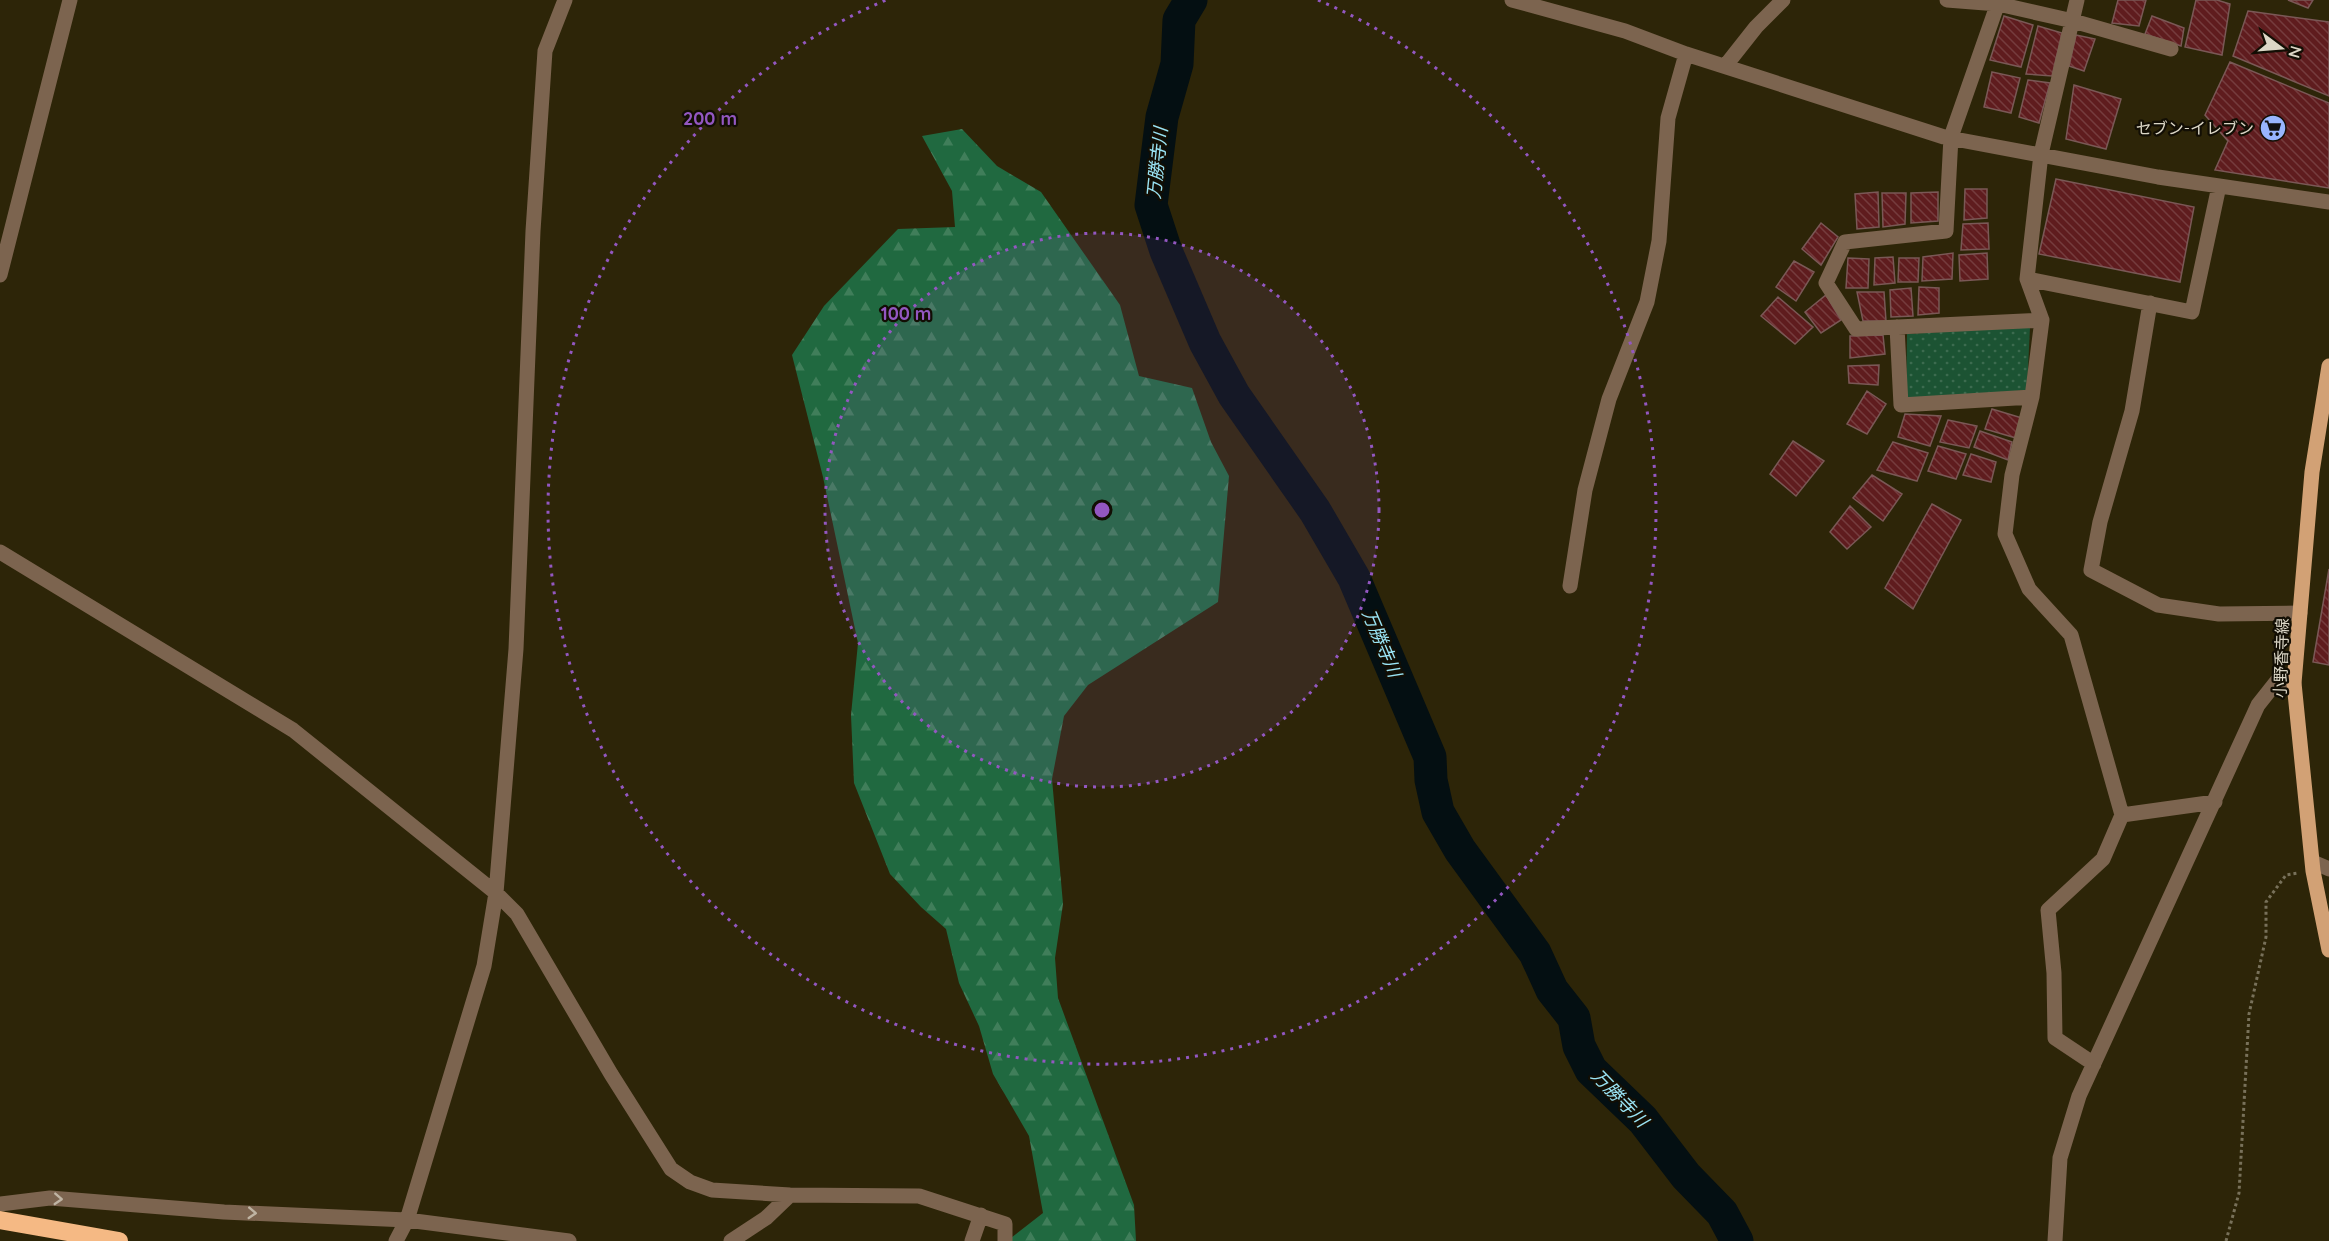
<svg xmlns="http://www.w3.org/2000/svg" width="2329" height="1241" font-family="Quicksand,'Noto Sans JP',sans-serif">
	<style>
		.forest { fill: url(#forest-firs) }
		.park { fill: url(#park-dots) }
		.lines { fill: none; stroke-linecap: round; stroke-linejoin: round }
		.river { stroke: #040f12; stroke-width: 33 }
		.building { fill: url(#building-back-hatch); stroke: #7a5856; stroke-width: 1.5 }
		.path { stroke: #78715a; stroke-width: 3; stroke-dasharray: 3 3; stroke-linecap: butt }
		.minor { stroke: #7c644f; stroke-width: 15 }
		.major { stroke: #d2a175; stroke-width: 15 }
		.highway { stroke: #f5b984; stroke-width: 18 }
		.oneway { stroke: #bfb4a3 }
		.ring { fill: none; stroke: #9357c1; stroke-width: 3; stroke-dasharray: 3 6 }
		.labels { text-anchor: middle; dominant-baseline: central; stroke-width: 4.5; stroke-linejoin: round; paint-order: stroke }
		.poi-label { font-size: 16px; fill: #dcd7c7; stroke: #120e04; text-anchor: end }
		.street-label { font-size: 16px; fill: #dcd7c7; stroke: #120e04 }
		.water-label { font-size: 18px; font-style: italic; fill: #9ae4f5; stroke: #120e04 }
		.centre { fill: #9357c1; stroke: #120e04; stroke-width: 3 }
		.ring-label { font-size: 18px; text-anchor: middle; font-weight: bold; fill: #9357c1; stroke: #120e04; stroke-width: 4.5; stroke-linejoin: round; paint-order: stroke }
	</style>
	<defs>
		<pattern id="forest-firs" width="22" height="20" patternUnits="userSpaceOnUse" patternTransform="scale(1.5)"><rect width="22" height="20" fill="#206940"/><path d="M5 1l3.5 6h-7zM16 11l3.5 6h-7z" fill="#407e5a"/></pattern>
		<pattern id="park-dots" width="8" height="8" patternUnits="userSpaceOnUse" patternTransform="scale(1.5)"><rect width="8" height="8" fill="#1c5333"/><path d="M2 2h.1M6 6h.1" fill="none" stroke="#3c6b4f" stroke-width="1.8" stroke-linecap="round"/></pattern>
		<pattern id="building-back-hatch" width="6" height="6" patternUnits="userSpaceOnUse" patternTransform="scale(1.5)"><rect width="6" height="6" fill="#5f1c1e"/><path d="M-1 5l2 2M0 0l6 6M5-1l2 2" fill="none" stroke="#753c3d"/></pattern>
	</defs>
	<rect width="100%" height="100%" fill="#2d2508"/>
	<!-- forest -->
	<path class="forest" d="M962,129L997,166L1041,192L1120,305L1139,376L1192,388L1211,442L1229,476L1218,602L1088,685L1064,716L1052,779L1063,904L1055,958L1058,998L1134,1205L1136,1241H1007L1043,1213L1029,1136L993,1074L979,1026L959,983L946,929L921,907L890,874L854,783L851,715L858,643L823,477L792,355L824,306L898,229L955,227L952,191L922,136Z"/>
	<!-- park -->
	<path class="park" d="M2030,327L2027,390L1906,400L1907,334Z"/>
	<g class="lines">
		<!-- river -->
		<path class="river" d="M1191,0L1179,20L1177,64L1162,117L1151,205L1166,251L1205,342L1234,395L1315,511L1354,578L1430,757L1431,780L1438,812L1460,850L1535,953L1552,990L1574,1018L1579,1046L1591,1070L1643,1120L1686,1176L1722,1213L1737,1241"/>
	</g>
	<!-- building -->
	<path class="building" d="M2118,0H2146L2139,26L2112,23Z
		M2196,0H2217L2230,4L2222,55L2185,47Z
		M2288,0H2313L2308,8Z
		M2248,11L2329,22V96L2233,56Z
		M2004,16L2033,25L2021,67L1990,60Z
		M2152,16L2184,28L2181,46L2145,34Z
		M2038,26L2062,33L2052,76L2026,74Z
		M2076,35L2095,39L2084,71L2069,66Z
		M2230,62L2329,103V188L2215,170L2228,141L2205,115Z
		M1992,72L2020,78L2011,113L1984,107Z
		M2028,80L2050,83L2039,123L2019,117Z
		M2074,85L2121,99L2106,149L2066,139Z
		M2056,179L2194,207L2180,282L2039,254Z
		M1965,189H1987V218L1964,220Z
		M1878,192L1879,227L1857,229L1855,194Z
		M1938,192V221L1911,223V193Z
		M1882,193H1906L1905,224L1883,227Z
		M1821,223L1838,237L1821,265L1802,249Z
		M1988,223L1989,249L1961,250L1963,224Z
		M1953,253L1952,279L1922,281L1923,257Z
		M1987,253L1988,279L1960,281L1959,255Z
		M1893,257L1895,283L1874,285L1875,258Z
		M1848,258L1869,259L1868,288H1846Z
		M1899,258H1919L1918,282H1898Z
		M1794,261L1814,272L1796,301L1776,287Z
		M1919,287L1939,288V313L1918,315Z
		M1911,288L1913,316L1891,317L1890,290Z
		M1857,292H1884L1886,321H1863Z
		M1826,295L1841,320L1821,333L1805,312Z
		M1778,297L1813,327L1795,344L1761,316Z
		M1883,335L1885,354L1850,358V336Z
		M1879,365L1878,385L1849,383L1848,366Z
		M1867,391L1886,404L1867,434L1847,424Z
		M1992,409L2022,418L2016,438L1985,429Z
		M1905,414L1941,416L1930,446L1898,437Z
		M1948,420L1977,426L1969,448L1940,442Z
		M1980,431L2012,442L2008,460L1974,447Z
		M1793,441L1824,461L1796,496L1770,474Z
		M1893,442L1928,453L1917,481L1877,470Z
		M1938,446L1966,454L1956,479L1928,471Z
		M1971,454L1996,462L1991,482L1963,475Z
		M1872,475L1902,494L1883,521L1853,498Z
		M1932,504L1961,520L1913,609L1885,588Z
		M1850,506L1871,527L1847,549L1830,532Z
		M2329,569V665L2313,662Z"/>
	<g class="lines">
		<!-- path -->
		<path class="path" d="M2226,1241L2239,1193L2249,1014L2266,937V902L2286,875L2298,873"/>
		<!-- minor -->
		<path class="minor" d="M1512,0L1625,31L1686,54L1944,137L2158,177L2329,202
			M1947,0L1998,4L2073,21L2171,49
			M2077,0L2041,154L2027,279L2192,312L2219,186
			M1726,65L1756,27L1783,0
			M0,275L70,0
			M2027,279L2042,320
			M2150,303L2132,411L2100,522L2091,570L2158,605L2219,614L2300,613
			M1897,327L1901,405L2032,397L2042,320L1856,329L1826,283L1845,242L1946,231L1951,137L1999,0
			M2032,397L2012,475L2005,534L2029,589L2071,635L2122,815L2215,802
			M0,552L293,730L496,893L517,914L611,1074L671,1169L690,1182L712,1190L790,1195L919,1196L1005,1224V1241
			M1570,586L1585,490L1609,399L1647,302L1659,241L1668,118L1686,54
			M2313,862L2329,869
			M2094,1064L2055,1038L2054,973L2048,910L2103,859L2122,815
			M0,1204L50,1198L224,1212L407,1220L569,1241
			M396,1241L407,1220L484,966L496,893L516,649L533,231L545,51L565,0
			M731,1241L766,1218L790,1195
			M972,1241L981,1215
			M2055,1241L2060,1158L2079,1096L2258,705L2277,681L2294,683"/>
		<!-- major -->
		<path class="major" d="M2329,366L2312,472L2294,683L2313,871L2329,950"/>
		<!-- highway -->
		<path class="highway" d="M0,1220L119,1241"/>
	</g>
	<!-- one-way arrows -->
	<defs><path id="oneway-chevron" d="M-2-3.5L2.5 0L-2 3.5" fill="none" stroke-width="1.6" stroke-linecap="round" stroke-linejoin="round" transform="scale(1.5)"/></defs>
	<g class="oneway">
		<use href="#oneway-chevron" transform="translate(58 1199) rotate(3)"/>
		<use href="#oneway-chevron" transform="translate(252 1213) rotate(3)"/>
	</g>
	<!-- distance rings -->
	<circle cx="1102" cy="510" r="277" fill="#9357c1" fill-opacity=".12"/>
	<g class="ring">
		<circle cx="1102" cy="510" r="277"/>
		<path d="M1318 0A554 554 0 1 1 886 0"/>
	</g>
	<!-- icons -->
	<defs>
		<symbol id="supermarket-disc" viewBox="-11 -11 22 22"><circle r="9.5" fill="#98b5fd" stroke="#120e04"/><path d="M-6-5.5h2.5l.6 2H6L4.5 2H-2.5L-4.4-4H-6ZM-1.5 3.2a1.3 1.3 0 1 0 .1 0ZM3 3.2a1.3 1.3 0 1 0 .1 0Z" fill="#111"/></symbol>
	</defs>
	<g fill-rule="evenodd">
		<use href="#supermarket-disc" x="2258" y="113" width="30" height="30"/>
	</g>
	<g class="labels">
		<!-- poi labels -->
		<g class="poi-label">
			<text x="2254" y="128">セブン-イレブン</text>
		</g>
		<!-- street labels -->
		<g class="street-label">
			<text transform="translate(2281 658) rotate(-88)">小野香寺線</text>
		</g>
		<!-- water labels -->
		<g class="water-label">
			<text transform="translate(1157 163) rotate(-84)">万勝寺川</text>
			<text transform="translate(1382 643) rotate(67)">万勝寺川</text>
			<text transform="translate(1620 1098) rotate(46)">万勝寺川</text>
		</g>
	</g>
	<circle cx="1102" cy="510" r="9" class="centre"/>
	<g class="ring-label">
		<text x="710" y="125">200 m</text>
		<text x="906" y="320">100 m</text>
	</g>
	<!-- north arrow -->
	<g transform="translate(2281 48) rotate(106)" stroke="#120e04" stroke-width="4.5" paint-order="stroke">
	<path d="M0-4.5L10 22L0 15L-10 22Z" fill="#dcd7c7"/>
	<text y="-9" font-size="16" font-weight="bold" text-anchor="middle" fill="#dcd7c7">N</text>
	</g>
</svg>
